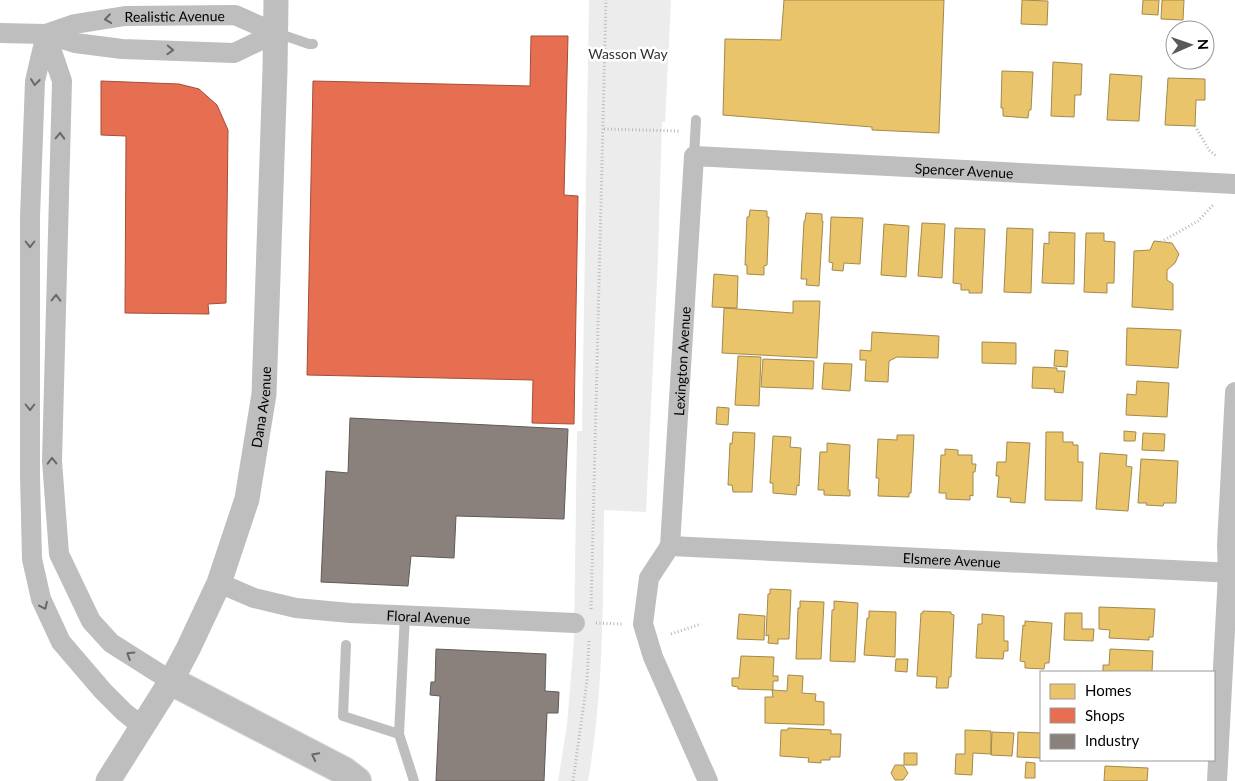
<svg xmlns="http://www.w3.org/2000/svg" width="1235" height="781" font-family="Lato,sans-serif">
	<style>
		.green { fill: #ececec }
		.homes { fill: #e9c46a; stroke: #a3894a }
		.shops { fill: #e76f51; stroke: #a24e39 }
		.industry { fill: #8a817c; stroke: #615a57 }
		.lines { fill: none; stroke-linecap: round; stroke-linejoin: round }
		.motorway-casing { stroke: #dbdbdb; stroke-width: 30 }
		.path { stroke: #b9b9b9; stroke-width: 3; stroke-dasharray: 1 2.5; stroke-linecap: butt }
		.service { stroke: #bebebe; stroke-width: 10 }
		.minor { stroke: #bebebe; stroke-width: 20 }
		.tertiary { stroke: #bebebe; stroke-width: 25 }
		.motorway { stroke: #bebebe; stroke-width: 28 }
		.oneway { stroke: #686868 }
		.labels { text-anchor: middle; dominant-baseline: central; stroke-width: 5; stroke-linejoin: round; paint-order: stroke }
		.street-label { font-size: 14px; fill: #000; stroke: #fff }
		.park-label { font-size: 14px; fill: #333; stroke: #fff }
	</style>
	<rect width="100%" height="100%" fill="#fff"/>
	<!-- green -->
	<path class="green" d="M589,0H671L665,122H662L658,259L646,512L604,510C603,601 604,692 588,781H558L567,725L574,639L577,431H582Z"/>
	<!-- homes -->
	<path class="homes" d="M784,0H944L939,133L872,130V127L723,115L725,39L781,40Z
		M1022,0L1048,1L1047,25L1021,24Z
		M1143,0H1159L1158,15L1142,14Z
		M1162,0H1184L1183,20L1161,19Z
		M1053,62L1082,64L1081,95H1075L1074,117L1051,116Z
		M1002,71L1033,72L1031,110H1029L1028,118L1003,116V108H1001Z
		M1110,74L1142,76L1139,121L1107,120Z
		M1168,78L1205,79V100H1196L1195,126L1165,125Z
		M750,210L767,211V217H769L767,265L764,266V275L747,274V265H745L747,217H749Z
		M806,213L822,214V221H823L819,286L806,285L807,279H801L804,221H805Z
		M831,217L863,218L860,264L844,263L843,271L832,270L833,263L829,262Z
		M922,223L945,224L942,278L918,276Z
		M884,224L909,226L906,277L881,275Z
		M955,228L985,229L982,293H969V290H961V284L953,283Z
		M1007,228L1033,229L1031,293L1004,292Z
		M1049,232L1075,233L1074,284L1042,283L1044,243L1049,244Z
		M1086,233H1104V241L1115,242L1114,283H1107V293L1084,292Z
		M1154,241L1172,243L1179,254L1175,263L1167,270V280L1173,284V310L1132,307L1134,251L1150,250Z
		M714,274L738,276L737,308L712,307Z
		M793,301H820L817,358L722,353L724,308L793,313Z
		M1127,328L1181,330L1178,368L1126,365Z
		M872,332L939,336L938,358L897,357L889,361L888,382L865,381L866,360H860V350L871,351Z
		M982,342L1016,343V364L982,363Z
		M1055,350L1068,351L1067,367L1054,366Z
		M738,356L761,357L759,406L735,405Z
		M763,359L814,361L813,389L761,387Z
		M824,363L852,364L850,391L822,389Z
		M1033,367L1057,368V371H1065L1063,393L1054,392L1055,389L1032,388Z
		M1137,381L1169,383L1167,417L1126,415L1127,394L1136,395Z
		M717,407L729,408L728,425L716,424Z
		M1124,431L1136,432L1135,441H1124Z
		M733,432L755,433L752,492H733L732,485H728L730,443L732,444Z
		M1046,432H1063V442H1073V445H1078V462H1083L1082,501L1045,500Z
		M1143,433L1165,434L1164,451L1142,450Z
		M897,435H914L911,493H909V497L878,496L879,478H876L878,439L897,440Z
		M773,436L791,437L790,447L801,448L799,486L797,485L796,495L773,493V483H770Z
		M1007,442L1030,443L1025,503L1010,502L1011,498L997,497L999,476H996L997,462H1006Z
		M827,443L850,445L848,490H850V496L824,495V490H818L820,452H827Z
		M945,449L958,450V455H972V464H976L975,472H973V496L970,495V500L946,499V493H939L941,455H945Z
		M1100,453L1127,455L1126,466L1132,467L1128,511L1096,509Z
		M1141,459L1178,461L1176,503H1164L1163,506L1146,505L1147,503H1138Z
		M770,589L791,590L789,639H778V644L768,643L769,635L766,636L768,594H770Z
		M800,601L824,602L821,659H796L798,608H800Z
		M834,601L858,603L855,662L830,661L832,610H834Z
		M1099,607L1155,609L1153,637H1149V640L1109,638L1110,630L1099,629Z
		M869,611L896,612L895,657L864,655L867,618H869Z
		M923,611L951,612V614L954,615L951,677H949L948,688H936L937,677L917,676L921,613H923Z
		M1065,613H1082V629H1094L1093,641L1064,640Z
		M739,614L765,616L764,640L737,639Z
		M982,614L1004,616V641H1008V651H1004L1003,659L976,658L978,624H982Z
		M1025,621L1052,623L1049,663H1045L1044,669L1025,668V662L1020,661L1023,625L1025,626Z
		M1110,649L1153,651L1152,672H1103V665H1109Z
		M741,656L774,657L773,676H778V681H773V690L738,689V687L732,686V678H739Z
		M896,659H908L907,672L895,671Z
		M788,675L803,676L802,693L816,694L815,701L824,702V725L765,723V697H773L772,690L787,691Z
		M788,728L831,730V734H841L840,757H830V760H821V763L808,762L809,758L780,756L781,730H788Z
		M965,730L991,731V754L973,753L972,775L955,774L956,754H965Z
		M992,732L1014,733L1012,756L991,755Z
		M1018,732L1041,733V758L1017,757Z
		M904,753H917V765H904Z
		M1026,762L1035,763V778H1025Z
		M895,765H903L908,773L903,780H895L891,773Z
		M1105,766L1148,768L1147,781H1104Z"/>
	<!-- shops -->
	<path class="shops" d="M531,36H568L564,195L578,196L574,424L532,423L533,380L307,375L313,81L530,86Z
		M101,81L179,84L199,89L217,105L228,130L226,303L208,304L209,314L125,313L126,136L101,135Z"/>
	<!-- industry -->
	<path class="industry" d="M350,418L568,429L564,519L456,516L454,558L411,556L408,586L321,582L326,471L348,473Z
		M436,649L546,654L545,691L559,692L558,713H547L544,781H436L440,696L430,695L431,682H435Z"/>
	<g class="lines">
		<defs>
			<path id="motorway" d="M171,681L344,771L357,781"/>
		</defs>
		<!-- motorway casing -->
		<use href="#motorway" class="motorway-casing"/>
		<!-- path -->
		<path class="path" d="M1195,126L1209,150L1216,156
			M604,129L679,131
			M1161,242L1198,221L1213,205
			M591,609L606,0
			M596,623L623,624
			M671,634L701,624
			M573,781L587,681L589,640"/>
		<!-- service -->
		<path class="service" d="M277,33L309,44H313
			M694,156L696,120
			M346,645L343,716L399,734L405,614
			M399,734L414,781"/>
		<!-- minor -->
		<g class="minor">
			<path d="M0,33L46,34L75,43L122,49L234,53L276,33"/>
			<path d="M46,34L35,81L30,217V476L32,559L41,599L61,642L103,691L124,712L143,727"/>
			<path d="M46,34L62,81L52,461L59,554L91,621L111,643L171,681"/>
			<path id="s1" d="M46,34L75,24L125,16L235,15L276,33"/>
			<path id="s2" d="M670,546L1235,573"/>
			<path id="s3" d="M219,583L254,598L296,608L350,613L575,623"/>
			<path id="s4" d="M708,781L653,657L643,624L649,578L670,546L694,156L1235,184"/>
			<path d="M1217,781L1228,573L1227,545L1235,392"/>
		</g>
		<!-- tertiary -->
		<path class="tertiary" id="s5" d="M108,781L171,681L188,649L219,583L247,499L264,394L275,70L276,0"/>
		<!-- motorway -->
		<use href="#motorway" class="motorway"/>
	</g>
	<!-- one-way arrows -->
	<defs><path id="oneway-chevron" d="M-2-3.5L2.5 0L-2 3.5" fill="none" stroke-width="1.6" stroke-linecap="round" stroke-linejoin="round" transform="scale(1.25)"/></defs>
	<g class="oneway">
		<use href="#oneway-chevron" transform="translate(108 19) rotate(172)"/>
		<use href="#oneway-chevron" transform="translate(170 50) rotate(2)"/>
		<use href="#oneway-chevron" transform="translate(35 82) rotate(97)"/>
		<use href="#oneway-chevron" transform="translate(60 136) rotate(-88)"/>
		<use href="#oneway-chevron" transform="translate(30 244) rotate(90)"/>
		<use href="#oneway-chevron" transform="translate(56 298) rotate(-89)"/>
		<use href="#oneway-chevron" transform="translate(30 407) rotate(90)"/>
		<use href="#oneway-chevron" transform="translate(52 461) rotate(-91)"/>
		<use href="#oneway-chevron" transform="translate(44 606) rotate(65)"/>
		<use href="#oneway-chevron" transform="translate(130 655) rotate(-148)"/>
		<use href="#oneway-chevron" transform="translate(315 756) rotate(-153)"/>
	</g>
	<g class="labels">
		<!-- street labels -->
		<g class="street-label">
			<text stroke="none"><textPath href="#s1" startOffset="131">Realistic Avenue</textPath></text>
			<text stroke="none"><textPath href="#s4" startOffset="916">Spencer Avenue</textPath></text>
			<text stroke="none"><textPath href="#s4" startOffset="440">Lexington Avenue</textPath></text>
			<text stroke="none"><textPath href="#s5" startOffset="409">Dana Avenue</textPath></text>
			<text stroke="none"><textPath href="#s2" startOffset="282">Elsmere Avenue</textPath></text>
			<text stroke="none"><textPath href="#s3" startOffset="214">Floral Avenue</textPath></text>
		</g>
		<!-- park labels -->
		<g class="park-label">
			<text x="628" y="53">Wasson Way</text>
		</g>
	</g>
	<!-- legend -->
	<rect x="1040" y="671" width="175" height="90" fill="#ffffff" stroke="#999999"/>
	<rect x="1050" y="684" width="25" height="15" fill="#e9c46a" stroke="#999999"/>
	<text x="1085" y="696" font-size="15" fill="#000000">Homes</text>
	<rect x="1050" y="708" width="25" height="15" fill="#e76f51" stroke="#999999"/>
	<text x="1085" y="721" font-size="15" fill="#000000">Shops</text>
	<rect x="1050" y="734" width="25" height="15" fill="#8a817c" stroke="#999999"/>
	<text x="1085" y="746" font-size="15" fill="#000000">Industry</text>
	<!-- north arrow -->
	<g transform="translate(1190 45) rotate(88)"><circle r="24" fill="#ffffff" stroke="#999999"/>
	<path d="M0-4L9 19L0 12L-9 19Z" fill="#595959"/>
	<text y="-8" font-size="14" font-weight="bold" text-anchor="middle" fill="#000000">N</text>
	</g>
</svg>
